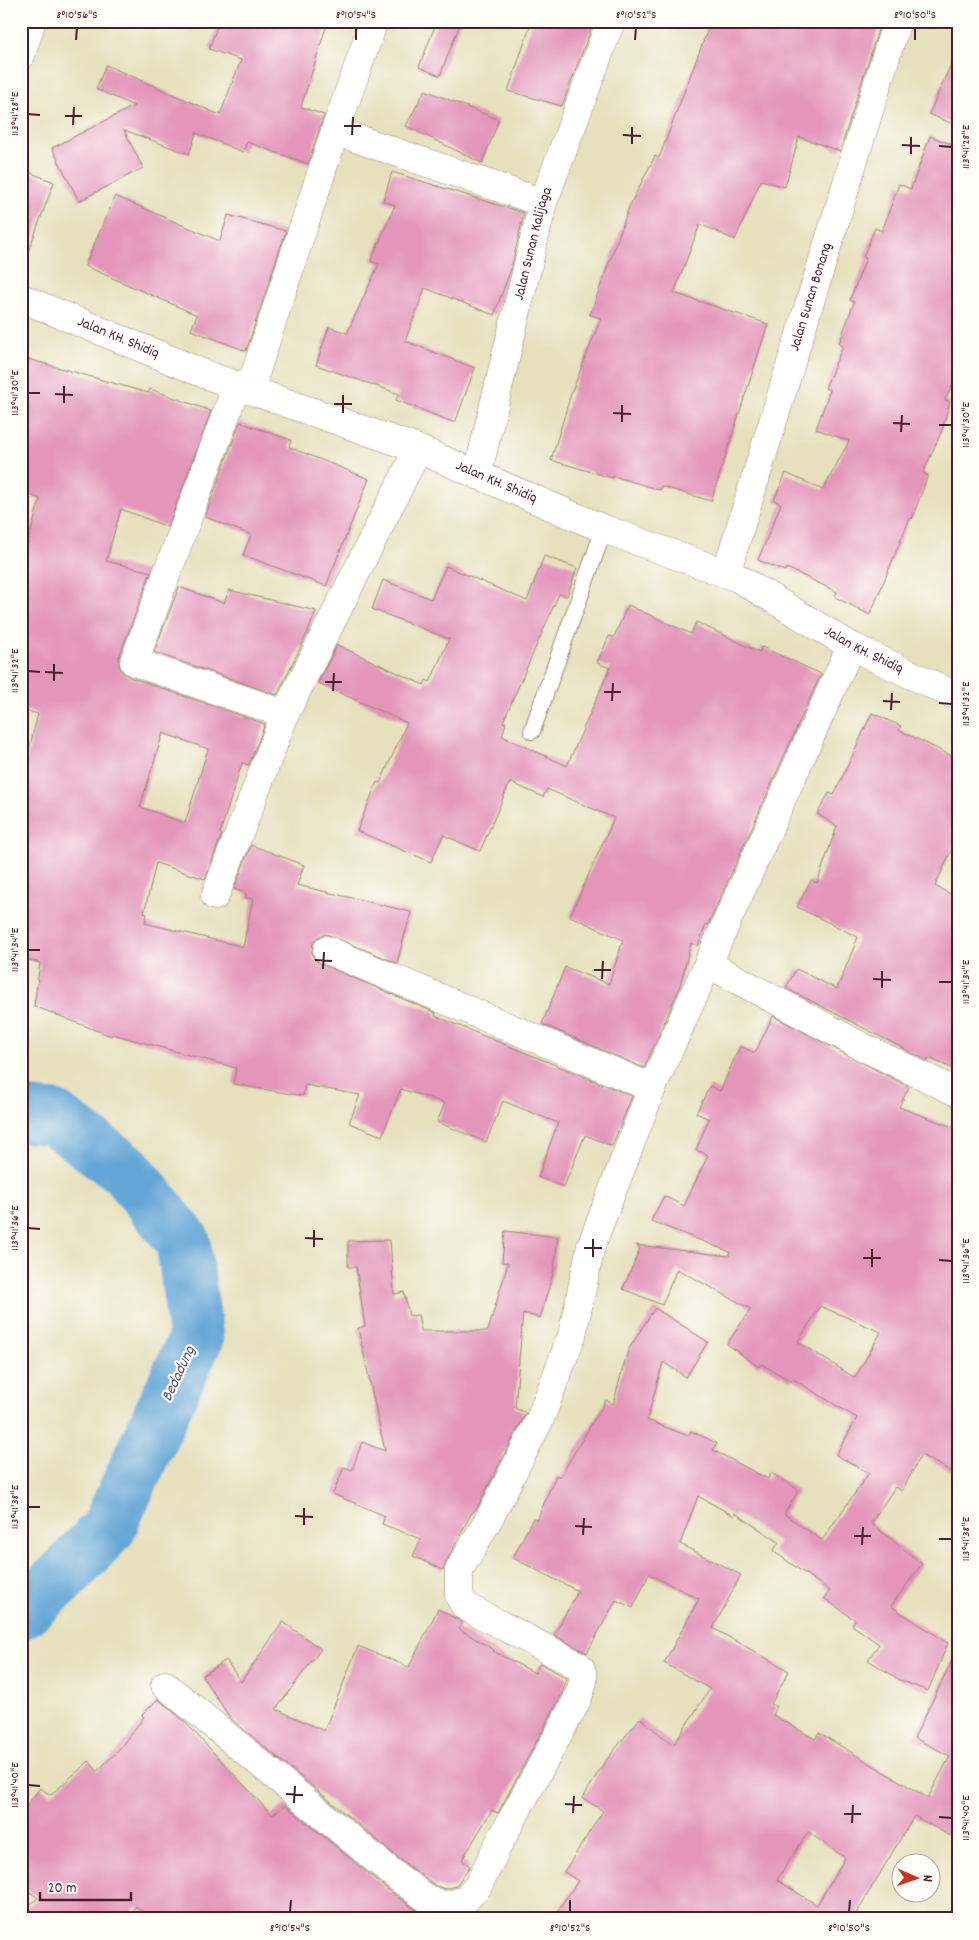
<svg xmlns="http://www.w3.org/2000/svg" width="979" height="1940" font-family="Dekko,sans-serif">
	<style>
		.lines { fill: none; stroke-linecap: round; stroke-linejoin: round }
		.river { stroke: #62a5d6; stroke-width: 55 }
		.building { fill: #e395ba; fill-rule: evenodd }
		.service-casing { stroke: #988074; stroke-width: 18 }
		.minor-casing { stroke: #988074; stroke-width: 29 }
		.secondary-casing { stroke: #988074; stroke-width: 29 }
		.service { stroke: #fff; stroke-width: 16 }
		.minor { stroke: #fff; stroke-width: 28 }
		.secondary { stroke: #fff; stroke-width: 28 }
		.ticks { fill: none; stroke: #4a1f2b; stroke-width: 2 }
		.labels { text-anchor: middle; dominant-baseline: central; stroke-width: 4.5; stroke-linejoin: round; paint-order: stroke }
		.street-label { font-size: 15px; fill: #4a1f2b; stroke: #fdfcf7 }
		.water-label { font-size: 16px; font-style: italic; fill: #54556f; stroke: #fdfcf7 }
		.neatline { fill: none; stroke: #4a1f2b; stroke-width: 2 }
		.ticks-label { font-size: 12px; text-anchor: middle; fill: #4a1f2b }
	</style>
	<rect width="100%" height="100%" fill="#fdfcf7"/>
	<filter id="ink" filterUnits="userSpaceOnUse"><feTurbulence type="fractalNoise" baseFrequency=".02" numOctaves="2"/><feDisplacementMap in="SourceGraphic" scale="10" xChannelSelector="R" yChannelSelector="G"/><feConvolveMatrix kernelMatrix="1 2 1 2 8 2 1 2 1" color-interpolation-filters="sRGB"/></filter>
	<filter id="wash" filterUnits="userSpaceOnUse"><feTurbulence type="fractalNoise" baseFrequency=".0096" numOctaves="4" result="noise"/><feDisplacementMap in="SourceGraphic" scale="20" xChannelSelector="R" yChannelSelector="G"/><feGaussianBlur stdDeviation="1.12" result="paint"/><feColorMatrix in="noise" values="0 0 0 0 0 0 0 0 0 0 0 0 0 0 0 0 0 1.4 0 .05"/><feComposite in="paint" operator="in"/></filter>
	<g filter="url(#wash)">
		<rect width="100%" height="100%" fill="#e6e0bd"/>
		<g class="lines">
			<!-- river -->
			<path class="river" d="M21,1115L54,1118L126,1170L183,1241L196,1338L108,1529L59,1580L21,1612"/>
		</g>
		<g id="blocks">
			<!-- building -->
			<path class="building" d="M219,21H328L301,107L324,115L308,164L247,142L243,152L196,133L189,154L124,130L143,168L79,201L52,148L134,106L96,89L106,65L220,115L241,60L209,49Z
				M437,21H461L440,76L419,67Z
				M532,21H594L562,106L508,91Z
				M711,21H881L840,151L799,137L785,187L761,180L735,240L700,224L674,293L768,324L711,501L661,486L660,490L613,476L612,478L551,460L571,394L601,318L590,315L609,263L629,207L655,156L659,158Z
				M958,48V126L929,114Z
				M425,90L499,120L482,163L406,126Z
				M930,136L958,147V374L945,400L950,402L942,430L923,473L928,475L912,519L910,518L870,615L835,597L837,592L787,568L785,571L758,560L781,504L774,500L786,473L823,490L849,441L816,429L830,390L825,388L843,346L839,344L854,302L850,300L866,258L863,257L875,228L882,231L899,184L911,189Z
				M21,169L54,182L24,263H21Z
				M392,172L524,213L511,269L494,315L425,288L405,341L475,368L455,423L396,400L399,394L316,365L329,327L347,333L379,264L371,261L395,205L383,201Z
				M115,196L220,241L228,215L286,231L246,351L191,330L197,315L85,266Z
				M21,357L148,393L150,389L211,411L168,527L121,509L106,561L151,572L119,657V665L122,672L129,677L265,724L249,765L242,763L220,833L222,834L205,879L156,863L144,913L147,914L145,923L243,947L253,899L246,898L247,894L234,889L251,845L304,865L297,885L411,912L397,963L326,934L318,937L313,943L312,951L314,959L321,964L436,1013L435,1016L632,1096L612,1146L585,1135L564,1187L538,1177L558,1123L503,1101L486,1142L437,1122L445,1103L401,1089L382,1136L349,1123L360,1095L305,1085L303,1096L233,1084L236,1068L112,1034L111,1036L34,1006L40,963L21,958V781L38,714L21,709V567L40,499L21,492ZM163,733L208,749L185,823L140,807Z
				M240,422L291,440L289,447L369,479L326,586L243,555L251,535L205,517Z
				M544,556L577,568L567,596L559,594L503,722L506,723L502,736L567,766L610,668L597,663L609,636L614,637L628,605L691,634L696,622L759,652L762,647L821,674L708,925L706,924L698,946L691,943L679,989L644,1068L542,1024L565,967L609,984L623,940L570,916L614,818L547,789L543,797L510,782L480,851L443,835L431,862L357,831L377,782L380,783L407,723L318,683L337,645L424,685L426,680L430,682L449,639L372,609L383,580L431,599L446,566L527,601Z
				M179,587L224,603L229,590L316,611L308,632L277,695L154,652Z
				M872,713L901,726L899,730L958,759V836L935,886L958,898V1071L929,1058L928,1061L786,988L796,969L837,989L858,937L797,907L811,880L817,883L837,826L817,814L829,793L834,795Z
				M773,1016L909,1087L899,1107L958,1129V1475L921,1455L902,1491L895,1487L871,1523L922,1564L891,1606L948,1643L928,1691L900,1680L868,1660L879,1644L852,1625L855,1620L824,1598L830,1591L773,1551L779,1542L735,1513L734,1516L698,1496L680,1544L741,1575L713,1628L789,1671L771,1704L777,1707L773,1715L815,1739L819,1733L928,1798L950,1756L914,1738L958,1649V1840L914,1816L853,1919H552L578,1881L564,1872L603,1811L583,1798L604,1763L640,1718L673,1745L710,1689L664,1663L699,1599L649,1574L633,1608L616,1600L587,1653L554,1635L578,1591L513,1558L533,1518L537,1520L556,1475L560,1477L606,1400L613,1404L628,1350L655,1308L708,1342L686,1377L663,1362L647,1420L688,1436L691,1431L717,1443L713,1450L768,1479L771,1473L799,1490L784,1514L822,1540L869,1473L836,1455L857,1418L793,1379L791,1381L761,1364L759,1367L727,1344L751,1309L677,1269L662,1305L623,1289L640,1248L636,1245L729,1256L730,1252L651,1221L664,1196L684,1206L708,1155L696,1150L709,1119L696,1113L710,1086L720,1091L740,1046L755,1053ZM820,1306L881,1332L855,1378L798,1342ZM808,1832L845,1858L817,1905L777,1880Z
				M505,1231L558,1237L554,1269L540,1318L523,1313L515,1408L526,1413L477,1508L471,1514L446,1562L443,1570L413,1556L421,1539L382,1524L385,1516L333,1494L344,1467L352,1470L362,1442L385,1451L358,1328L365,1326L356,1267H348V1241L390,1240L394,1294L404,1292L409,1316L418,1315L421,1331H488L508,1263L502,1262Z
				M438,1609L462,1622L459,1629L494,1650L493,1651L535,1673L540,1663L567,1678L562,1694L498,1813L492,1810L462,1860L470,1866L456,1886L445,1889L436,1886L406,1864L231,1719L202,1676L226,1660L241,1682L283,1622L321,1649L276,1709L324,1731L358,1646L409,1667Z
				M158,1699L183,1720L272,1815L285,1805L387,1889L420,1913L433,1919H152L136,1906L128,1919H21V1912L38,1898L21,1886V1813L40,1788L51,1795L89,1761L97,1771L116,1753L144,1717L142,1715Z"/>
		</g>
	</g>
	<g filter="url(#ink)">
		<use href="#blocks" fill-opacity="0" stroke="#988074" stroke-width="1"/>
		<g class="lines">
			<defs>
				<path id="service" d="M532,731L604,529"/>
				<g id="minor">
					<path d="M21,55L32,21"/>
					<path d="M335,131L543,203"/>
					<path d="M237,385L134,662L285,714"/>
					<path d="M250,389L335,131L374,21"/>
					<path id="s1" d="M477,475L543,203L611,21"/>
					<path id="s2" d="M726,573L897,21"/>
					<path d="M215,896L285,714L418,449"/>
					<path d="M327,950L652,1088"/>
					<path d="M708,964L861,1046L958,1093"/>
					<path d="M165,1685L396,1876L429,1900L443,1905L454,1904L466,1899L478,1886L498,1845L575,1704C580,1691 588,1679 579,1666L465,1606L459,1596V1570L491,1515L540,1419L572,1335L591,1246L652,1088L851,646"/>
				</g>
				<g id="secondary">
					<path id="s3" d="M21,298L207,375L418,449L604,529L738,578L851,646L958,697"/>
				</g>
			</defs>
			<!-- service casing -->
			<use href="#service" class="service-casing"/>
			<!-- minor casing -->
			<use href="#minor" class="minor-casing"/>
			<!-- secondary casing -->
			<use href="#secondary" class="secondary-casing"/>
			<!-- service -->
			<use href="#service" class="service"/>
			<!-- minor -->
			<use href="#minor" class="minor"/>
			<!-- secondary -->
			<use href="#secondary" class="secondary"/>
		</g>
	</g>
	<!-- ticks -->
	<path class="ticks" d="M76,40L77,28M356,40V28M635,40L636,28M915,40V28M28,114L40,115M65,116H82M73,125L74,107M344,126H361M352,135L353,117M623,135L641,136M632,144V127M902,145L920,146M939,146L952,147M911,154V137M28,393H40M55,394L73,395M64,403V386M334,404H352M343,413V395M613,413L631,414M622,422V405M893,423L910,424M939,425H952M901,432L902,415M28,671L40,672M45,672L63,673M54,681V664M325,682H342M333,691L334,673M604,692H621M612,701L613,683M883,701L900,702M939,703L952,704M891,710L892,693M28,950H40M315,960L332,961M323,969L324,952M594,970H611M602,979L603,961M873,979L891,980M939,982H952M882,988V971M28,1228L40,1229M305,1238L323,1239M314,1247V1230M584,1248H602M593,1257V1239M863,1258H881M939,1260L952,1261M872,1267V1249M28,1507H40M295,1516L313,1517M304,1525V1508M575,1526L592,1527M583,1535L584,1518M854,1536H871M939,1539H952M862,1545L863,1527M28,1785L40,1786M286,1794L303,1795M294,1803L295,1786M565,1804L582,1805M573,1813L574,1796M844,1814H861M939,1817L952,1818M852,1823L853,1805M290,1912L291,1900M570,1912V1900M849,1912L850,1900"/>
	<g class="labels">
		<!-- street labels -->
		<g class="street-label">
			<text stroke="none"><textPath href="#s1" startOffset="238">Jalan Sunan Kalijaga</textPath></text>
			<text stroke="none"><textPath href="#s2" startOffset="289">Jalan Sunan Bonang</textPath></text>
			<text stroke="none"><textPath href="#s3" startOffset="105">Jalan KH. Shidiq</textPath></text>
			<text stroke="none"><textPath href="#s3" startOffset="510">Jalan KH. Shidiq</textPath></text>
			<text stroke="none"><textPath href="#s3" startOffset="915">Jalan KH. Shidiq</textPath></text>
		</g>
		<!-- water labels -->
		<g class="water-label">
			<text transform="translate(179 1374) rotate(-65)">Bedadung</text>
		</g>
	</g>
	<!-- margin -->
	<rect width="979" height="1940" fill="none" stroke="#fdfcf7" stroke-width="55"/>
	<!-- north arrow -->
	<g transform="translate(916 1878) rotate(92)"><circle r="24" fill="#fdfcf7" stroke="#b5a4a5"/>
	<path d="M0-4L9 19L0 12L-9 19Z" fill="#c8321e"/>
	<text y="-8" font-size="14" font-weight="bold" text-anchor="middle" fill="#4a1f2b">N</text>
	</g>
	<!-- scale -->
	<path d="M40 1892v8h91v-8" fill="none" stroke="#4a1f2b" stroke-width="2.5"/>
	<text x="48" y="1892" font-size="15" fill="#4a1f2b" stroke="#fdfcf7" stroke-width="4" paint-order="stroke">20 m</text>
	<rect x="28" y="28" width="924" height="1884" class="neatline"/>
	<g class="ticks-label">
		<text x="77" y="18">8°10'56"S</text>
		<text x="356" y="18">8°10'54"S</text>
		<text x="636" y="18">8°10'52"S</text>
		<text x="915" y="18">8°10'50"S</text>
		<text transform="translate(14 114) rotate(-90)" y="4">113°41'28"E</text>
		<text transform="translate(965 147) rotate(-90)" y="4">113°41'28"E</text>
		<text transform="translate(14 393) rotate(-90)" y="4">113°41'30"E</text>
		<text transform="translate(965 425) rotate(-90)" y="4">113°41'30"E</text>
		<text transform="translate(14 671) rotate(-90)" y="4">113°41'32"E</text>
		<text transform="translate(965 704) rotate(-90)" y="4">113°41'32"E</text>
		<text transform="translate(14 950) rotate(-90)" y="4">113°41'34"E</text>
		<text transform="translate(965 982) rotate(-90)" y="4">113°41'34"E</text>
		<text transform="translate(14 1228) rotate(-90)" y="4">113°41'36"E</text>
		<text transform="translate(965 1261) rotate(-90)" y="4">113°41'36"E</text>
		<text transform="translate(14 1507) rotate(-90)" y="4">113°41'38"E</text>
		<text transform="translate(965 1539) rotate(-90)" y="4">113°41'38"E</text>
		<text transform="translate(14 1785) rotate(-90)" y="4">113°41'40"E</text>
		<text transform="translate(965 1818) rotate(-90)" y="4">113°41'40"E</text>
		<text x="290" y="1931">8°10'54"S</text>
		<text x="570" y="1931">8°10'52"S</text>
		<text x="849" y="1931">8°10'50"S</text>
	</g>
</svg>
